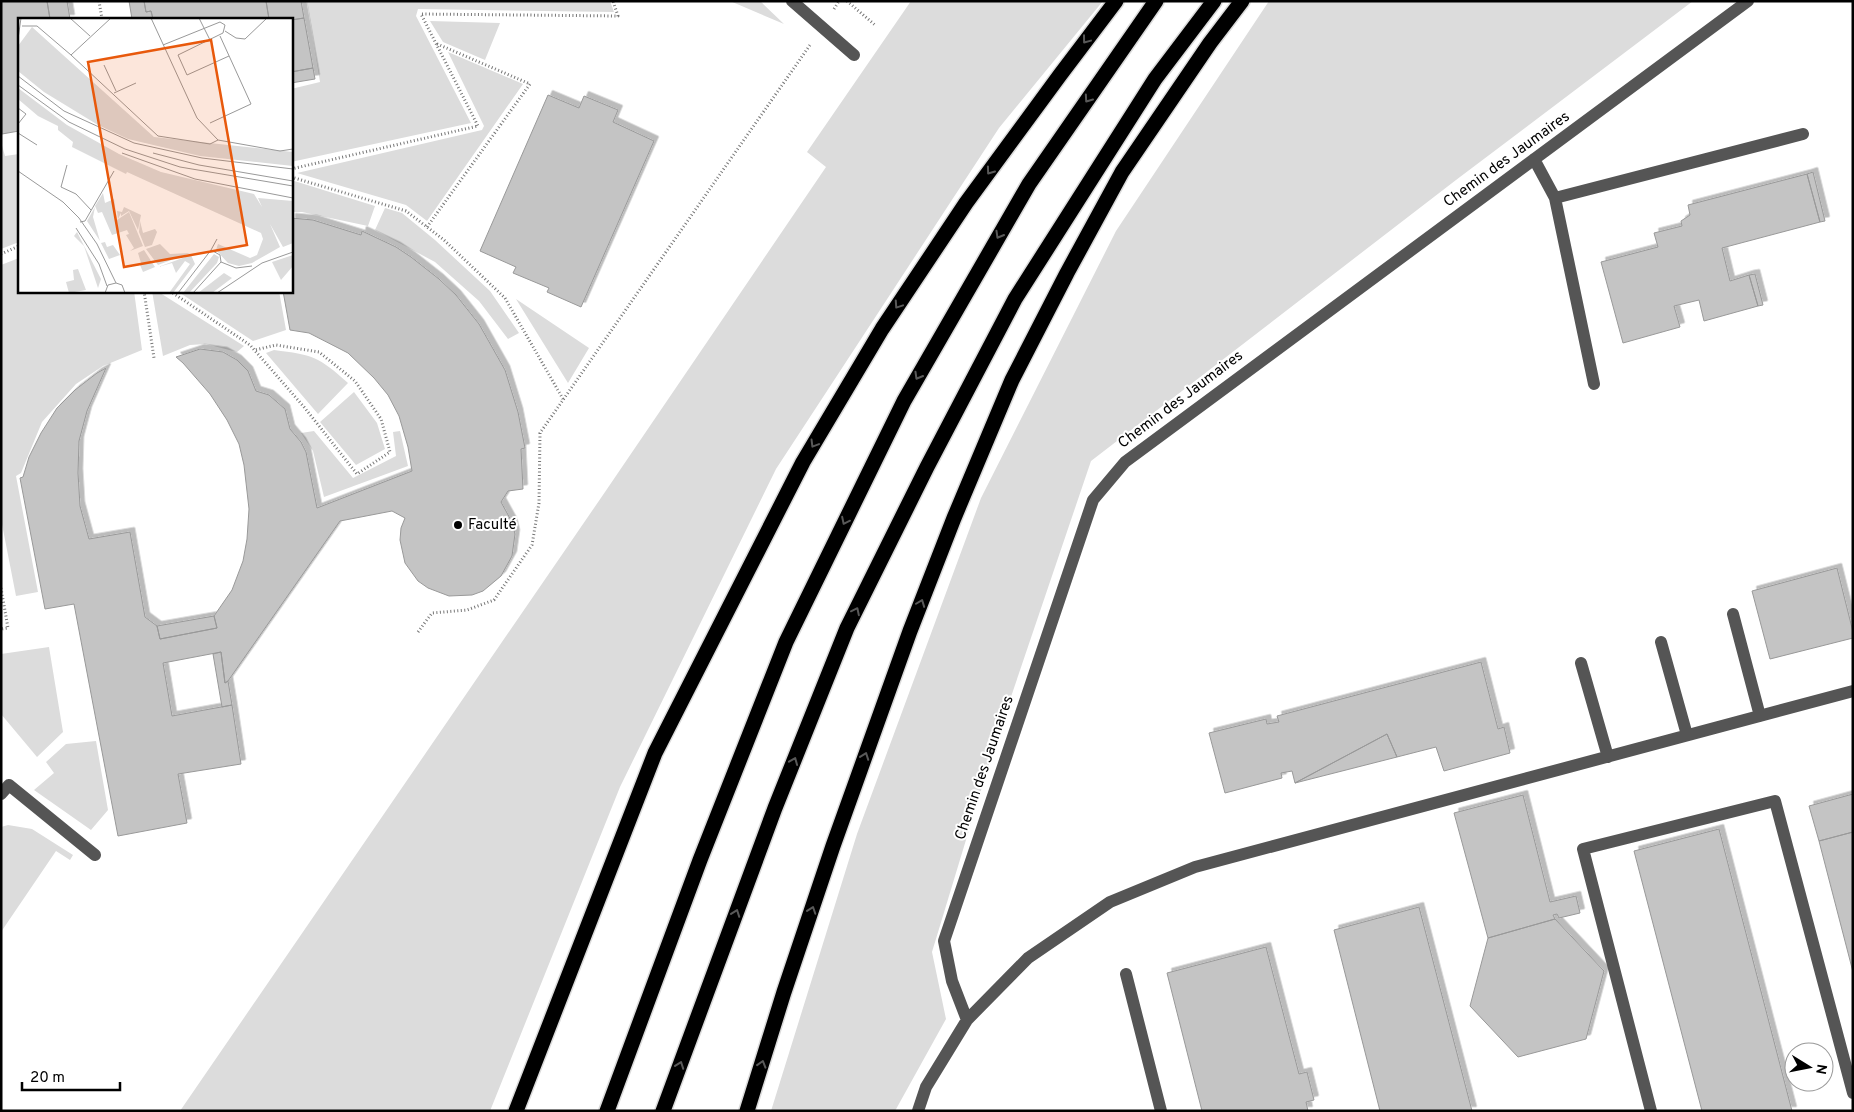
<svg xmlns="http://www.w3.org/2000/svg" width="1854" height="1112" font-family="Overpass,sans-serif">
	<style>
		.green { fill: #dcdcdc }
		.building { fill: #c4c4c4; stroke: #999; filter: url(#shadow) }
		.lines { fill: none; stroke-linecap: round; stroke-linejoin: round }
		.highway-casing { stroke: #dbdbdb; stroke-width: 18 }
		.path { stroke: #777; stroke-width: 3; stroke-dasharray: 1 2.5; stroke-linecap: butt }
		.minor { stroke: #555; stroke-width: 12 }
		.highway { stroke: #000; stroke-width: 15 }
		.oneway { stroke: #595959 }
		.poi-dot { fill: #000; stroke: #fff; stroke-width: 2 }
		.labels { text-anchor: middle; dominant-baseline: central; stroke-width: 4; stroke-linejoin: round; paint-order: stroke }
		.street-label { font-size: 15px; fill: #000; stroke: #fff }
		.poi-label { font-size: 15px; fill: #000; stroke: #fff; text-anchor: start }
		.inset-road { fill: none; stroke: #999; stroke-width: 1 }
		.view { fill: #e8590c; fill-opacity: 0.15; stroke: #e8590c; stroke-width: 2.5 }
		.inset-edge { fill: none; stroke: #000; stroke-width: 2.5 }
	</style>
	<defs>
		<filter id="shadow"><feDropShadow dx="4.5" dy="-4.5" stdDeviation="0" flood-color="#0004"/></filter>
	</defs>
	<rect width="100%" height="100%" fill="#fff"/>
	<!-- green -->
	<path class="green" d="M307,1H610L614,12L418,9L416,16L471,123L291,162V89L320,82Z
		M730,1H760L784,24Z
		M911,1H1103L999,128L776,469L620,787L490,1111H180L605,492L826,167L807,152Z
		M1269,1H1693L1456,180L1091,461L996,741L932,952L946,1019L895,1111H771L857,834L981,498L1116,231Z
		M430,21L500,23L485,60L443,42Z
		M448,52L523,84L427,221L406,205L297,173L482,130L484,126Z
		M1,142L5,156L19,154V242L1,249Z
		M291,180L375,206L368,226L302,212H291Z
		M385,208L402,213L435,240L490,291L519,333L508,339L479,301L435,262L375,230Z
		M19,258V291H134L142,350L103,366L76,384L42,422L21,473L16,476L38,592L16,596L1,519V265Z
		M152,291H157L244,346L237,352L206,344L190,345L163,356Z
		M177,291H279L286,330L253,341Z
		M516,299L589,348L568,383Z
		M274,350C313,355 318,356 348,383L318,414L266,353Z
		M354,392L377,423L385,449L356,465L320,422Z
		M314,431L353,478L396,456L393,432L400,431L408,466L324,497L313,451L301,433Z
		M49,647L63,732L37,757L1,714V654Z
		M96,741L108,810L91,830L34,790L54,773L46,762L66,744Z
		M8,825L32,829L73,855L70,860L56,851L1,932V827Z"/>
	<!-- building -->
	<path class="building" d="M1,1H47L50,19H19V131L2,134Z
		M47,1H67L70,19H50Z
		M129,1H144L146,12L151,11L153,19H132Z
		M144,1H266L269,19H153L151,11L146,12Z
		M266,1H301L304,18L291,20V19H269Z
		M304,18L313,68L291,72V20Z
		M313,68L315,79L291,83V72Z
		M548,95L579,108L584,96L618,110L613,122L654,141L581,307L547,292L549,288L513,273L516,267L480,251Z
		M1813,172L1825,221L1820,222L1807,174Z
		M1807,174L1820,222L1722,248L1730,281L1749,275L1758,306L1704,321L1699,300L1674,306L1680,327L1623,343L1601,262L1658,247L1654,233L1682,226L1681,221L1690,215L1688,205Z
		M291,218L313,220L361,235L362,231L396,247L411,257L439,279L456,295L479,324L505,370L518,412L525,448L521,449L523,489L508,491L501,502L512,522L515,534L512,556L501,576L483,591L472,595L449,596L428,588L418,581L405,563L400,540L401,528L405,518L392,511L340,521L228,681L225,683L221,652L163,663L172,716L232,705L241,764L178,774L187,823L118,836L74,604L45,609L20,478L23,477L29,457L41,433L57,408L75,390L97,373L106,368L87,411L79,441L78,473L80,506L89,539L130,532L145,617L157,626L160,639L217,628L214,616L232,590L243,561L247,539L249,509L244,465L239,444L227,420L210,394L183,363L176,357L200,349L223,352L237,360L248,371L256,391L269,395L285,409L290,429L301,442L306,452L317,508L412,471L408,447L399,416L388,395L374,378L348,353L309,333L290,330L283,291H291Z
		M1755,274L1763,305L1758,306L1749,275Z
		M1837,568L1853,632V638L1770,659L1752,591Z
		M214,616L217,628L160,639L157,626Z
		M221,652L225,683L228,681L232,705L222,707L213,654Z
		M1481,662L1498,729L1504,727L1510,753L1444,771L1436,747L1397,757L1387,734L1295,783L1292,771L1281,773L1282,778L1225,793L1209,733L1266,719L1267,724L1279,722L1277,716Z
		M1387,734L1397,757L1295,783Z
		M1853,794V832L1819,841L1809,806Z
		M1523,795L1550,902L1576,896L1580,913L1559,918L1557,914L1553,915L1555,919L1488,938L1454,813Z
		M1719,829L1792,1111H1702L1634,851Z
		M1853,832V972L1819,841Z
		M1419,907L1472,1111H1380L1334,930Z
		M1555,919L1604,971L1586,1039L1518,1057L1470,1006L1488,938Z
		M1266,947L1299,1074L1307,1072L1314,1100L1306,1102L1308,1111H1202L1167,973Z"/>
	<g class="lines">
		<defs>
			<path id="highway" d="M516,1111L655,753L803,462L882,329L966,203L1060,75L1116,1
				M607,1111L700,860L786,642L904,401L1029,184L1156,1
				M663,1111L775,808L847,628L927,467L1015,299L1155,79L1214,1
				M747,1111L784,992L833,846L910,631L954,518L1012,380L1067,273L1122,172L1210,43L1242,1"/>
		</defs>
		<!-- highway casing -->
		<use href="#highway" class="highway-casing"/>
		<!-- path -->
		<path class="path" d="M99,1L102,19
			M847,1L875,25
			M834,9L839,1
			M291,169L478,126L421,14L618,16L613,1
			M291,177L406,211L444,240L505,298L563,399
			M427,227L530,84L435,43
			M1,254L19,246
			M144,291L154,358
			M170,291L250,345L304,407L357,474L390,452L381,419L355,381L319,352L276,345L255,350
			M1,588L8,628L1,629
			M418,632L432,613L467,610L494,600L532,545L539,503L540,433L810,45"/>
		<!-- minor -->
		<path class="minor" d="M792,1L854,55
			M1534,159L1555,198L1594,384
			M1555,198L1803,134
			M1733,614L1760,716
			M1661,642L1687,735
			M1581,663L1608,757
			M1,794L9,785L95,855
			M1126,974L1161,1111
			M967,1020L1028,958L1110,902L1195,867L1853,691
			M918,1111L926,1087L967,1020L952,981L944,941L1093,500L1125,462L1748,1
			M1651,1111L1583,849L1775,801L1853,1093"/>
		<!-- highway -->
		<use href="#highway" class="highway"/>
	</g>
	<!-- one-way arrows -->
	<defs><path id="oneway-chevron" d="M-2-3.5L2.5 0L-2 3.5" fill="none" stroke-width="1.6" stroke-linecap="round" stroke-linejoin="round" transform="scale(1.25)"/></defs>
	<g class="oneway">
		<use href="#oneway-chevron" transform="translate(1086 40) rotate(127)"/>
		<use href="#oneway-chevron" transform="translate(1088 99) rotate(125)"/>
		<use href="#oneway-chevron" transform="translate(990 171) rotate(126)"/>
		<use href="#oneway-chevron" transform="translate(999 235) rotate(120)"/>
		<use href="#oneway-chevron" transform="translate(898 305) rotate(124)"/>
		<use href="#oneway-chevron" transform="translate(918 376) rotate(120)"/>
		<use href="#oneway-chevron" transform="translate(814 444) rotate(121)"/>
		<use href="#oneway-chevron" transform="translate(845 521) rotate(116)"/>
		<use href="#oneway-chevron" transform="translate(921 603) rotate(-69)"/>
		<use href="#oneway-chevron" transform="translate(856 611) rotate(-64)"/>
		<use href="#oneway-chevron" transform="translate(865 756) rotate(-70)"/>
		<use href="#oneway-chevron" transform="translate(794 761) rotate(-68)"/>
		<use href="#oneway-chevron" transform="translate(812 910) rotate(-71)"/>
		<use href="#oneway-chevron" transform="translate(736 913) rotate(-70)"/>
		<use href="#oneway-chevron" transform="translate(762 1064) rotate(-73)"/>
		<use href="#oneway-chevron" transform="translate(680 1065) rotate(-70)"/>
	</g>
	<!-- markers -->
	<circle class="poi-dot" cx="458" cy="525" r="5"/>
	<g class="labels">
		<!-- street labels -->
		<g class="street-label">
			<text transform="translate(1507 160) rotate(-36)">Chemin des Jaumaires</text>
			<text transform="translate(1181 400) rotate(-37)">Chemin des Jaumaires</text>
			<text transform="translate(985 768) rotate(-71)">Chemin des Jaumaires</text>
		</g>
		<!-- poi labels -->
		<g class="poi-label">
			<text x="468" y="525">Faculté</text>
		</g>
	</g>
	<!-- overview -->
	<g transform="translate(18 18)">
		<rect width="275" height="275" fill="#fff"/>
		<path d="M14,9L136,119L275,134V148L182,138L110,121L80,107L26,74L0,53V28ZM0,70L49,107L101,136L143,154L236,176L244,189L240,180L275,183V225L265,229L252,206L262,229L234,245L221,248L210,245L198,232L200,226L232,240L239,237L245,221L243,215L109,154L108,156L54,129L55,124L40,112V108L20,98L0,81ZM85,175L87,185L96,181L99,202L111,194L125,228L112,233L116,230L108,217L111,216L109,212L94,217L84,194L80,195L77,188ZM77,189L75,199L82,223L69,203ZM106,189L123,197L120,212L111,193L103,198V195L100,201L99,193L104,194ZM122,203L125,215L137,211L139,214L134,227L127,229L121,214ZM59,214L83,261L80,270L66,228L56,218ZM87,224L89,229L95,227L102,237L91,241L83,225ZM142,226L152,236L172,235L140,247L128,231ZM126,232L137,249L125,254L122,247L116,248L123,245L120,235ZM196,236L201,239L199,245L171,275H165ZM173,237L177,246L155,275H151L172,246L167,243L158,255L154,245L140,249ZM275,237V248L263,262L254,244ZM60,251L68,272L51,275L48,264L56,262L55,252ZM206,255L214,260L194,275H180Z" fill="#dcdcdc"/>
		<path class="inset-road" d="M52,0L72,18M133,0L179,100L200,122M181,0L192,22M4,8H19L53,37L93,0M207,13L218,20L227,21L249,0M0,21L3,0M145,27L202,4L207,7L205,15L160,37L169,57L211,38M53,37L140,118L192,126L200,122L262,133L275,131M86,47L98,73M0,58L46,93L116,125L184,140L275,151M0,67L51,104L107,131L162,149L275,168M96,75L118,65M0,90L8,96L0,106M192,105L233,86L202,18M0,115L19,127M104,135L177,161L275,180M135,135L181,147L275,163M49,147L43,169L58,176L73,192M0,153L45,184L61,200L79,226L98,265M62,204L67,203L96,153M58,210L81,246L89,268M199,221L193,232L202,237L203,244M87,275L90,267L98,265L104,267L107,275M160,275L193,232M175,275L203,244L218,250L234,248M199,275L244,245L275,234"/>
		<path class="view" d="M193,22L229,227L106,249L70,44Z"/>
		<rect width="275" height="275" class="inset-edge"/>
	</g>
	<!-- border -->
	<rect width="1854" height="1112" fill="none" stroke="#000000" stroke-width="5"/>
	<!-- north arrow -->
	<g transform="translate(1809 1067) rotate(100)"><circle r="24" fill="#ffffff" stroke="#999999"/>
	<path d="M0-4L9 19L0 12L-9 19Z" fill="#000000"/>
	<text y="-8" font-size="14" font-weight="bold" text-anchor="middle" fill="#000000">N</text>
	</g>
	<!-- scale -->
	<path d="M22 1082v8h98v-8" fill="none" stroke="#000000" stroke-width="2.5"/>
	<text x="30" y="1082" font-size="15" fill="#000000" stroke="#ffffff" stroke-width="4" paint-order="stroke">20 m</text>
</svg>
